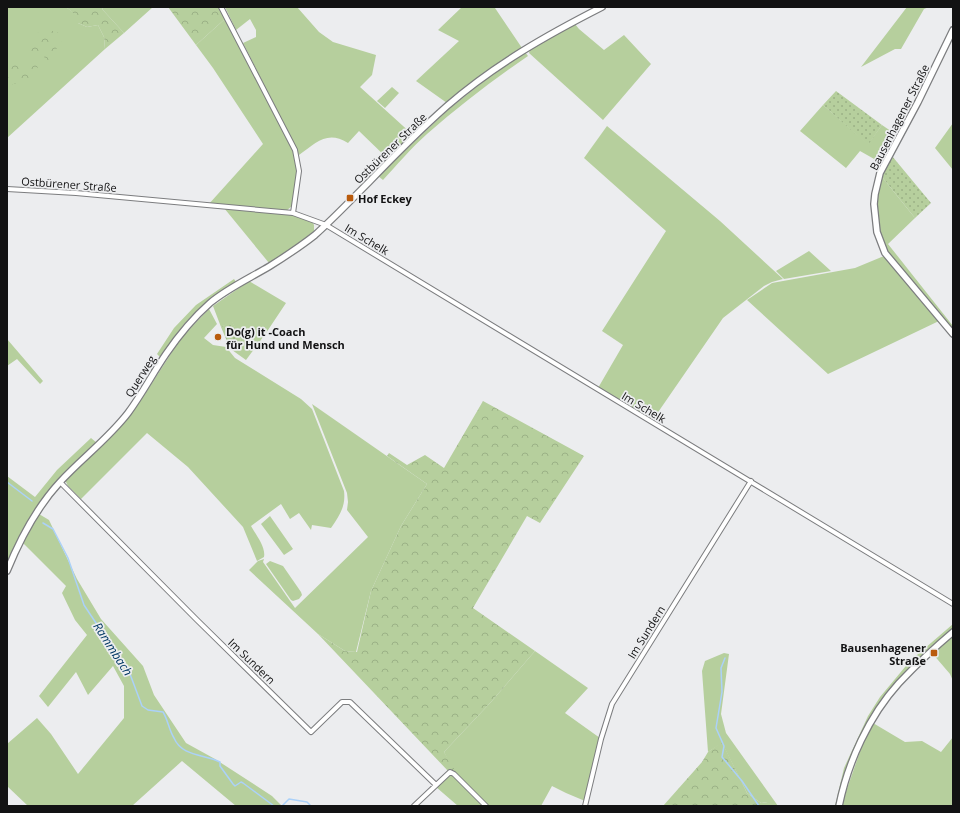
<svg xmlns="http://www.w3.org/2000/svg" width="960" height="813" font-family="'Open Sans',sans-serif">
	<style>
		.green { fill: #b6cf9d }
		.forest { fill: url(#forest-crowns) }
		.garden { fill: url(#garden-dots) }
		.lines { fill: none; stroke-linecap: round; stroke-linejoin: round }
		.stream { stroke: #abd1f9; stroke-width: 1.5 }
		.street-casing { stroke: #7c7d7f; stroke-width: 6 }
		.secondary-casing { stroke: #7c7d7f; stroke-width: 8 }
		.street { stroke: #fff; stroke-width: 4 }
		.secondary { stroke: #fff; stroke-width: 5.5 }
		.poi-dot { fill: #b95b0d; stroke: #ecedef; stroke-width: 1.5 }
		.labels { text-anchor: middle; dominant-baseline: central; stroke-width: 3.5; stroke-linejoin: round; paint-order: stroke }
		.street-label { font-size: 11px; fill: #121213; stroke: #ecedef }
		.poi-label { font-size: 11px; font-weight: bold; fill: #121213; stroke: #ecedef; text-anchor: start }
		.water-label { font-size: 12px; font-style: italic; fill: #023864; stroke: #ecedef }
	</style>
	<defs>
		<pattern id="forest-crowns" width="20" height="18" patternUnits="userSpaceOnUse"><rect width="20" height="18" fill="#b6cf9d"/><path d="M2 6a3 3 0 1 1 6 0M12 15a3 3 0 1 1 6 0" fill="none" stroke="#9bb186"/></pattern>
		<pattern id="garden-dots" width="8" height="8" patternUnits="userSpaceOnUse"><rect width="8" height="8" fill="#b6cf9d"/><path d="M2 2h.1M6 6h.1" fill="none" stroke="#9bb186" stroke-width="1.8" stroke-linecap="round"/></pattern>
	</defs>
	<rect width="100%" height="100%" fill="#ecedef"/>
	<!-- green -->
	<path class="green" d="M7,7H66L78,16V23L87,27L98,25L104,37L105,49L7,138Z
		M104,7H153L124,33L102,9Z
		M225,7H297L319,32L333,42L376,55L372,75L360,87L413,135L388,159L359,131L348,143C327,130 316,143 299,155L243,43L256,37V30L250,19L236,30Z
		M462,7H496L495,8L522,48L485,74L447,103L416,81L459,41L438,30Z
		M907,7H929L924,9L901,49H895L861,67Z
		M226,18L294,151L298,172L293,205L285,212L208,205L263,144L213,68L196,45Z
		M575,24L579,29L604,50L624,35L651,64L603,120L529,53L530,49Z
		M525,52L528,56C493,80 459,106 427,134C411,148 397,165 383,180L378,176L450,108L489,77Z
		M392,87L399,93L385,108L377,101Z
		M823,105L868,144L882,125L898,136L883,164L860,151L846,168L800,131Z
		M953,123V170L935,148Z
		M607,126L720,221L783,279L772,282L764,286L723,318L652,421L598,388L623,345L602,331L666,231L584,158Z
		M882,177L915,218L888,244L953,326V331L887,251L880,234L877,213V193Z
		M224,208L293,215L312,221L314,225V231L292,249L269,263Z
		M809,251L831,271L784,279L776,271Z
		M884,256L907,281L939,321L828,374L747,300L772,283L855,268Z
		M234,279L236,282L204,304L185,323L160,357L157,354L174,328L196,305Z
		M249,281L286,303L266,333L246,360L232,350L229,346L241,340L232,322L221,327L213,306Z
		M209,309L217,324L204,338L213,345L226,347L235,358L301,399L312,409L344,491C346,507 339,516 331,528L312,525L311,530L299,513L290,519L281,504L251,526C256,535 266,547 264,557L257,561L243,527L188,467L147,433L81,499L68,486L65,480L115,432L128,417L145,394L181,338Z
		M7,339L43,381L40,384L17,359L7,366Z
		M312,404L427,484L401,526L371,591L356,652L345,651L318,634L249,570L258,561L264,559L263,562L295,608L368,537L347,510L348,502L347,493Z
		M91,438L97,443C83,456 69,468 57,481C35,506 20,535 7,565V476L35,497L57,470Z
		M39,514L49,520L77,579L101,619L143,666L154,695L186,743L215,759L272,796L282,806H236L182,761L132,806H28L7,786V744L37,718L51,734L78,774L124,718V686L113,666L88,695L76,672L48,707L39,696L87,635L75,620L62,593L66,586L23,543Z
		M270,516L293,549L284,555L261,524Z
		M270,561L283,566L301,592L302,595L299,599L293,601L291,600L266,564Z
		M953,624V629L924,654L870,720L837,806H835L844,768L868,716L880,697L910,661Z
		M953,635V681L950,674L932,653Z
		M535,651L588,688L565,713L600,738L585,801L566,793L552,786L541,806H486L455,774L444,752L491,702Z
		M724,653L729,654L721,714L726,733L778,806H770L767,802L761,803L747,793L722,743L708,752L702,671L705,661Z
		M873,723L905,742L922,741L941,752L953,737V806H841L864,740Z
		M450,773L485,806H458L436,787Z"/>
	<!-- forest -->
	<path class="forest" d="M66,7H104L102,9L124,33L105,49L104,37L98,25L87,27L78,23L77,16Z
		M168,7H220L226,18L196,45Z
		M53,31L62,34V40L48,62L41,53L29,52V40L37,33Z
		M7,61L11,63L19,64L22,71H27L35,64L38,67L26,84H13L7,91Z
		M483,401L584,456L540,523L527,516L473,608L535,651L491,702L444,752L456,772L455,774L449,772L318,634L345,651L357,652L371,591L401,526L427,484L387,456L389,453L407,465L425,455L444,468Z
		M722,742L747,793L761,803L768,802L770,806H663L702,762L708,752Z"/>
	<!-- garden -->
	<path class="garden" d="M836,91L882,125L868,145L823,105Z
		M892,156L931,203L915,218L882,177Z
		M232,321L241,340L229,346L221,327Z"/>
	<g class="lines">
		<!-- stream -->
		<path class="stream" d="M7,482L32,501
			M43,523L53,529L68,558L84,605L130,674L142,706L148,710L163,712C168,720 169,730 174,738C182,757 205,754 220,762V766L233,784L235,786L241,782L243,783L274,806
			M725,658L721,668L722,692L716,728L724,746L722,757L742,781L759,806
			M282,806L289,799L307,802L311,806"/>
		<defs>
			<path id="street" d="M221,7L295,150L299,171L293,213
				M7,189L76,193L293,213L326,225L953,604
				M60,482L197,620L311,732L342,702H350L436,785
				M414,806L450,772L454,774L486,806
				M585,806L601,739L612,704L751,481"/>
			<path id="secondary" d="M953,30L918,102L880,173L875,194L874,204L877,232L885,253L953,334
				M7,571C20,539 36,508 60,482C82,458 108,439 128,413C142,394 153,373 166,354C179,335 193,318 210,303C228,288 250,278 270,266C286,256 301,246 315,235C334,218 351,200 369,182C394,156 420,130 447,106C494,65 547,35 602,7
				M839,806C848,762 869,716 899,683C916,665 934,648 953,632"/>
		</defs>
		<!-- street casing -->
		<use href="#street" class="street-casing"/>
		<!-- secondary casing -->
		<use href="#secondary" class="secondary-casing"/>
		<!-- street -->
		<use href="#street" class="street"/>
		<!-- secondary -->
		<use href="#secondary" class="secondary"/>
	</g>
	<!-- markers -->
	<g class="poi-dot">
		<rect x="346" y="194" width="8" height="8" rx="2"/>
		<circle cx="218" cy="337" r="4"/>
		<rect x="930" y="649" width="8" height="8" rx="2"/>
	</g>
	<g class="labels">
		<!-- street labels -->
		<g class="street-label">
			<text transform="translate(899 117) rotate(-63)">Bausenhagener Straße</text>
			<text transform="translate(390 148) rotate(-44)">Ostbürener Straße</text>
			<text transform="translate(69 184) rotate(4)">Ostbürener Straße</text>
			<text transform="translate(367 239) rotate(31)">Im Schelk</text>
			<text transform="translate(140 376) rotate(-58)">Querweg</text>
			<text transform="translate(644 407) rotate(31)">Im Schelk</text>
			<text transform="translate(646 632) rotate(-58)">Im Sundern</text>
			<text transform="translate(252 661) rotate(44)">Im Sundern</text>
		</g>
		<!-- poi labels -->
		<g class="poi-label">
			<text x="358" y="198">Hof Eckey</text>
			<text x="226" y="331">Do(g) it -Coach<tspan x="226" dy="13">für Hund und Mensch</tspan></text>
			<text x="926" y="647" text-anchor="end">Bausenhagener<tspan x="926" dy="13">Straße</tspan></text>
		</g>
		<!-- water labels -->
		<g class="water-label">
			<text transform="translate(113 649) rotate(57)">Rammbach</text>
		</g>
	</g>
	<!-- border -->
	<rect width="960" height="813" fill="none" stroke="#121213" stroke-width="16"/>
</svg>
